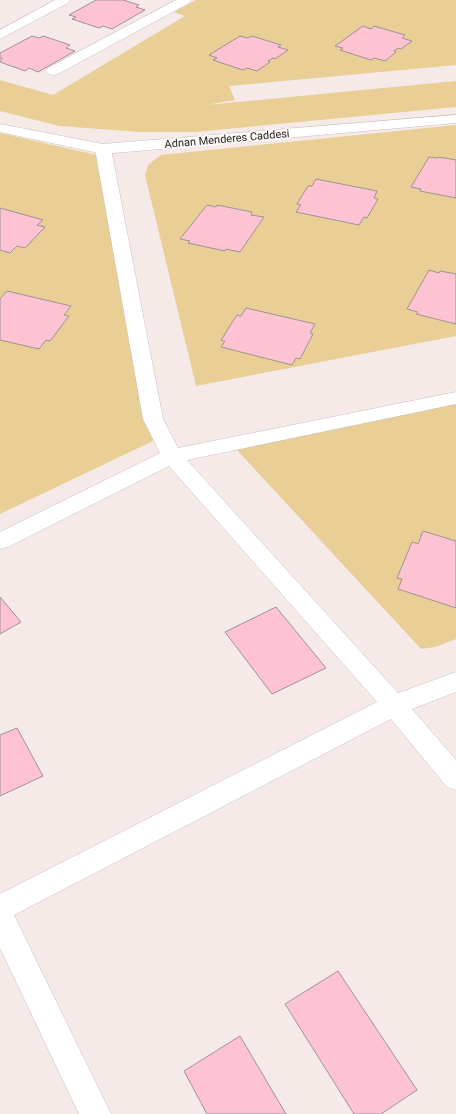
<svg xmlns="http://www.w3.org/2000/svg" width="456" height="1114" font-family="Roboto,sans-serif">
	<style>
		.green { fill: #e9ce96 }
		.building { fill: #fdc3d3; stroke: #9d9396 }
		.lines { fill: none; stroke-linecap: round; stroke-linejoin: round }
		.street-casing { stroke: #cabfbd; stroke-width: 1 }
		.secondary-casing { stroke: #cabfbd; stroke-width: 1 }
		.street { fill: #fff; fill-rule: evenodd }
		.secondary { fill: #fff; fill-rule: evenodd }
		.labels { text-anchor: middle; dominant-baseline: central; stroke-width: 4; stroke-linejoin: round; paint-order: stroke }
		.far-street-label { font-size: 11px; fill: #1f1b1a; stroke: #fef9f8 }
	</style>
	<rect width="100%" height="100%" fill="#f5eae8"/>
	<!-- green -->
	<path class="green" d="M196,0H456V65L229,86L235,100L206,105L456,81V107L195,132H140L59,126L0,111V80L53,95L185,16L174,12Z
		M456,125V336L196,386L145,175L148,165L161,155Z
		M0,133L110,158L155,440L0,514Z
		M456,398V639L435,647L421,649L237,450L243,445Z"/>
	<!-- building -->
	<path class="building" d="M96,0H123L139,5L136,7L145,10L112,29L103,26L99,28L72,19L76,17L69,15Z
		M363,26L371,29L374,26L405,35L402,38L412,41L401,49L398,48L394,51L396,52L385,61L374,58L371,60L340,50L343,48L335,46Z
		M32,36L39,38L43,36L70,45L66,48L75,51L38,72L29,68L25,71L0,62L2,58H0V53Z
		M240,36L248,38L252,36L281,45L278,47L288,50L275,59L273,58L268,61L270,62L257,71L247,68L243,70L213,60L217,58L209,55Z
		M429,157L438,158L439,157L456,160V198L420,191L421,189L411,187Z
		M316,179L377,191L374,198L378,199L367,218L364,217L359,225L296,212L301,205L297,204L308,186H312Z
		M207,205L216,207L217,205L252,212L251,215L264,217L240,252L226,249L225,251L188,243L190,241L180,239Z
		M0,208L43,220L37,225L45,227L25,248L17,246L10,253L0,250Z
		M429,270L439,273L440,271L456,274V324L416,314L418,312L407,309Z
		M7,291L71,306L64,315L69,316L50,341L46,340L39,349L0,340V299Z
		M246,308L315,324L310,333L313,334L300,359L296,358L292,365L221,347L225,341L221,340L237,315L241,316Z
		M423,531L456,541V608L398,589L402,579L397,578L412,542L418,544Z
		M0,597L21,622L0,634Z
		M276,607L326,668L272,694L225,632Z
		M17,728L43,776L0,796V735Z
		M338,971L417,1090L381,1114H354L285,1004Z
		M240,1036L286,1114H207L184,1071Z"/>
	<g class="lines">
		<defs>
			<path id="street" d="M55,0H70L68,3L0,39V30Z
				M176,0H191L189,3L58,74L53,75L48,74L46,71L48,68Z
				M103,144L108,146L111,149L163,419L178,448L456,392V404L187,460L398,693L456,672V692L412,709L456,760V790L447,787L391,719L14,915L111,1114H79L0,948V894L377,702L169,466L8,547L0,549V532L160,453L143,419L95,149L98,146Z"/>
			<path id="secondary" d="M456,115V123L103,154L0,132V124L103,144Z"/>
		</defs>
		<!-- street casing -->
		<use href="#street" class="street-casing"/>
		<!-- secondary casing -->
		<use href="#secondary" class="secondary-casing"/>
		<!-- street -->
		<use href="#street" class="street"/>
		<!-- secondary -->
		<use href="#secondary" class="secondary"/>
	</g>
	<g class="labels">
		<!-- far-street labels -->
		<g class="far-street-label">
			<text transform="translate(227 139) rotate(-5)">Adnan Menderes Caddesi</text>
		</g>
	</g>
</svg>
